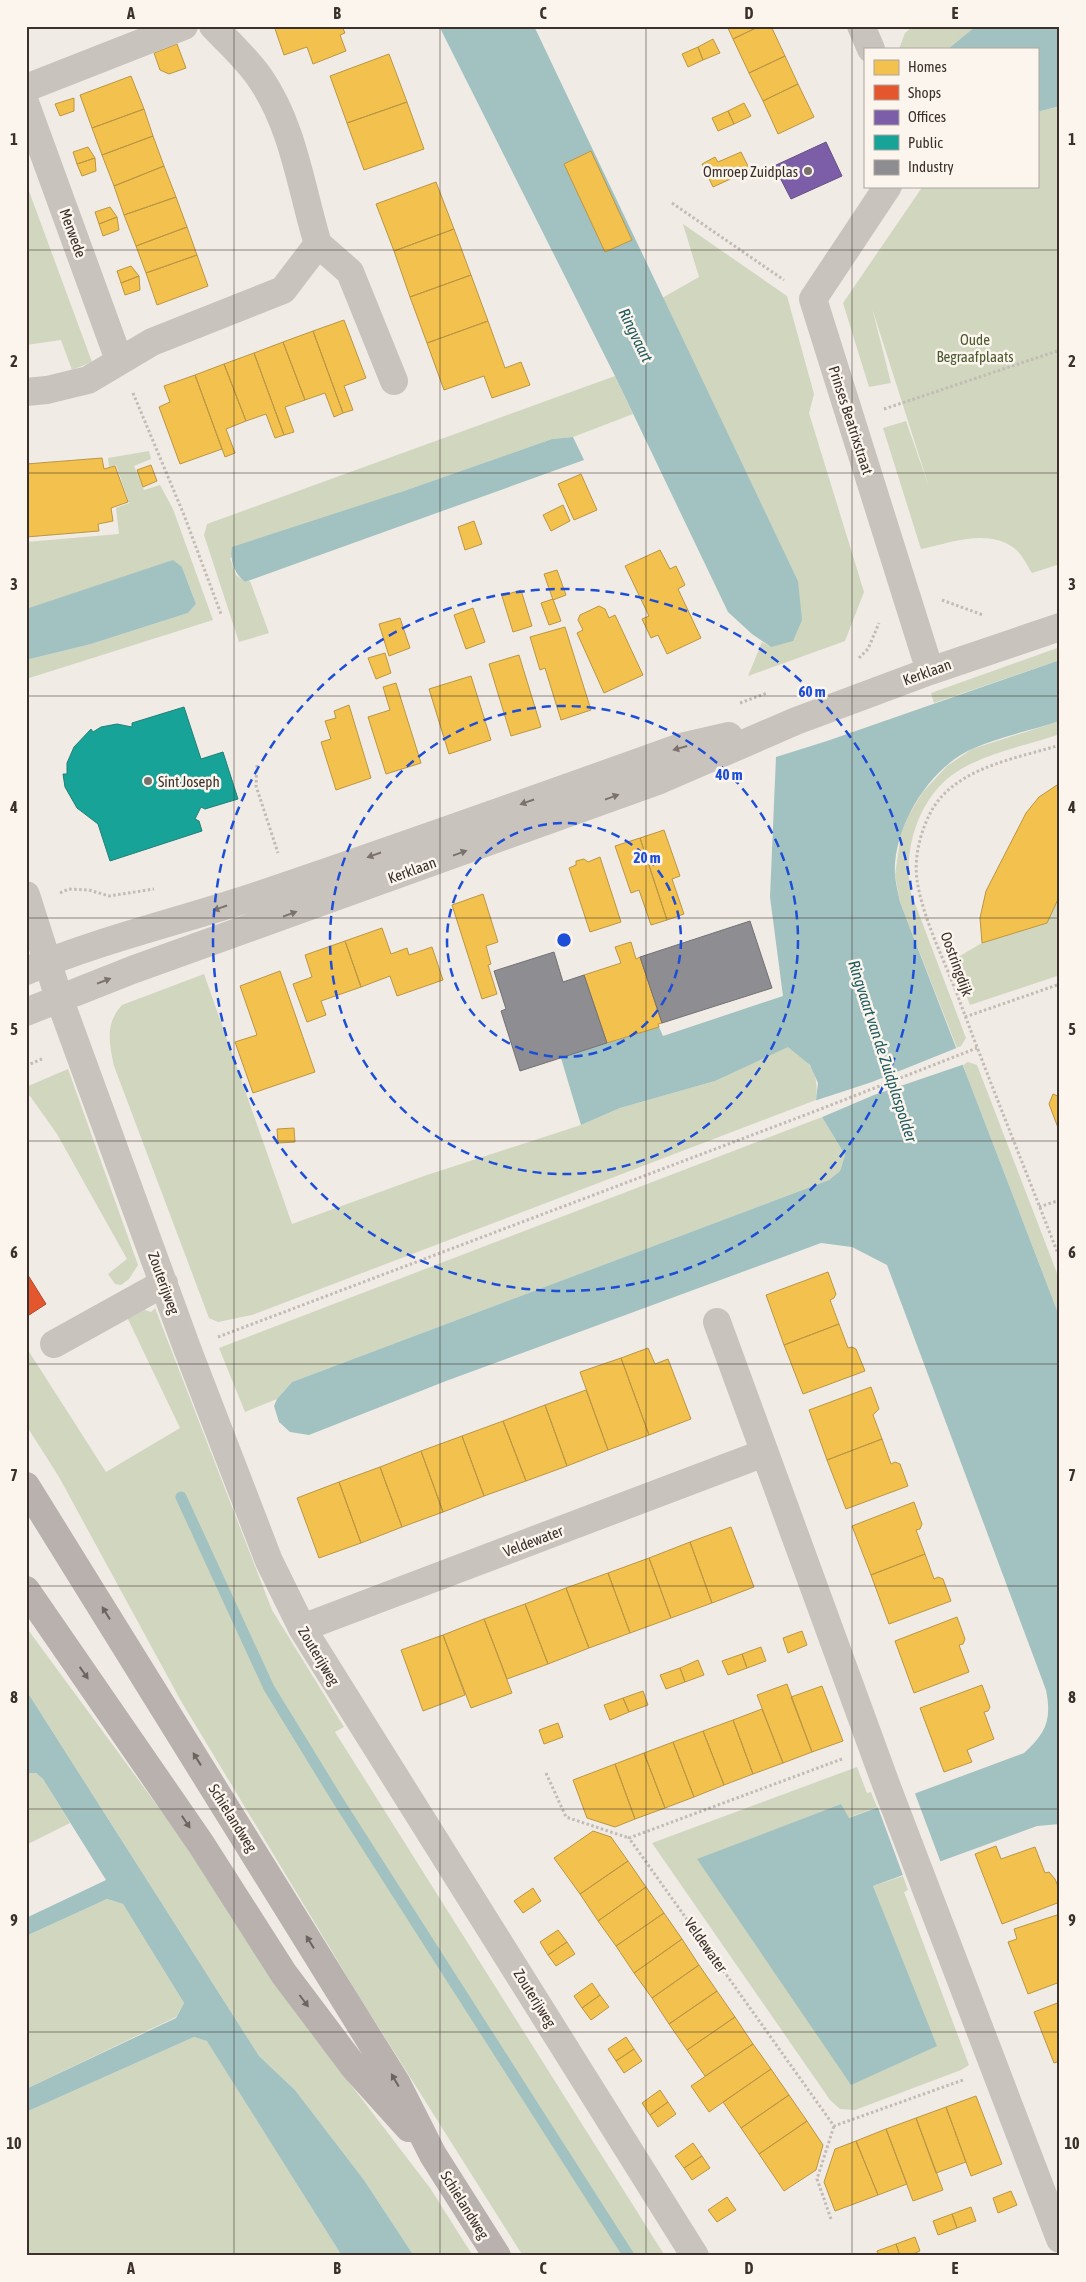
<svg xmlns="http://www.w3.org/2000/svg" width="1086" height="2282" font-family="'Asap Condensed',sans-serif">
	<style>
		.green { fill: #d1d6bf }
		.water { fill: #a1c2c1 }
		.pier { fill: #f0ebe5 }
		.homes { fill: #f2c14e; stroke: #bb9644 }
		.shops { fill: #e4572e; stroke: #b14b2d }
		.offices { fill: #7b5ea7; stroke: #685082 }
		.public { fill: #17a398; stroke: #228077 }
		.industry { fill: #8d8d92; stroke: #747173 }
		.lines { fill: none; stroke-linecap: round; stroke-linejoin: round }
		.stream { stroke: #a1c2c1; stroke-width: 11 }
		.path { stroke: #c2bbb6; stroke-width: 3; stroke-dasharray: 2.5 2.5; stroke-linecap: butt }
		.minor { stroke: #c9c3be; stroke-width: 28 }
		.major { stroke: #b8b1ad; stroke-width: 28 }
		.oneway { fill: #7b726d }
		.oneway2 { fill: #6d645f }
		.grid { fill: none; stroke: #3b302b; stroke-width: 1; stroke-opacity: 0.55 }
		.ring { fill: none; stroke: #1d4ed8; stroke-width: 2.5; stroke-dasharray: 9 6 }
		.poi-dot { fill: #7a716c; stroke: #fbf5ee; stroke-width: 2 }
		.labels { text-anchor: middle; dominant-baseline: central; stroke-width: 5; stroke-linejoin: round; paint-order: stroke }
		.poi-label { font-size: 15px; fill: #3b302b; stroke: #fbf5ee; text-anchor: end }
		.street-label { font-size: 15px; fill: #3b302b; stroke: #fbf5ee }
		.park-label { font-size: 15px; fill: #4a5a2e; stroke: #fbf5ee }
		.water-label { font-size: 16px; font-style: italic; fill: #1f5a5e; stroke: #fbf5ee }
		.centre { fill: #1d4ed8; stroke: #fbf5ee; stroke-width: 2.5 }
		.ring-label { font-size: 15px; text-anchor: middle; font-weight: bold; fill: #1d4ed8; stroke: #fbf5ee; stroke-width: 5; stroke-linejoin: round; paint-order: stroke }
		.neatline { fill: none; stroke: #3b302b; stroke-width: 2 }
		.grid-label { font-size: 16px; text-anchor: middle; font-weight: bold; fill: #3b302b }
	</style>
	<rect width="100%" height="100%" fill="#f0ebe5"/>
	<!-- green -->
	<path class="green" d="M913,26H976L948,49H899L905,33Z
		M1060,106V564L1032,573C1027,565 1022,554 1014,548C987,528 950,543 921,549L883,428L906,421L930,490L872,308L891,383L869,387L843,303L923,186H1037V112Z
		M26,183L92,362L72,370L61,340L26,345Z
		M683,224L787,296L814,394L809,413L864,592L845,641L748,676L762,642L771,647L798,581L662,298L699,277Z
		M615,376L633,414L573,437L552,439L401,492L230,558L236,575L245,582L250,581L269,633L239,642L204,535L207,524Z
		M149,451L151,459L134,466L144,490L160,485L173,509L213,620L26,679V660L91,644L188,613L196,604L182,567L26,609V542L119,534L116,508L129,503L116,465L109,467L108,458Z
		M1060,647V660L934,703L931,693Z
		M1060,721V734C1028,745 986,753 958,771C919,795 902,850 911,893L966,1038L961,1046L957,1048L900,902L895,875L901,834L908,816L923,792L947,766L972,749Z
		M1060,895V975L970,1005L953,960L982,943L1047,923Z
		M204,974L292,1224L424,1176L581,1125L620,1108L715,1081L788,1046C811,1063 819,1071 816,1100L252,1315L218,1322L209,1318L114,1066C109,1043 105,1023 122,1005Z
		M968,1062L977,1065L1060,1281V1318L968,1079L963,1065Z
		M68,1069L138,1265L129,1279L121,1285L115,1284L108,1274L127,1259L57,1134L30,1096L26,1097V1087Z
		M822,1117L845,1155L840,1171L829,1180L292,1382L277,1399L245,1412L219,1348Z
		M155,1308L272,1610L344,1727L335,1732L665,2256H523L357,1993L181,1701L59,1477L26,1425V1347L106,1472L180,1428L127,1317L142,1309L151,1312Z
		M26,1627L176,1831L309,2030L430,2188L473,2256H414L364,2180L295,2090L259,2056L26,1690Z
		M857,1767L867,1793L871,1792L877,1807L848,1818L841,1804L698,1859L936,2046L873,1886L903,1876L908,1890L904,1892L969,2065L961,2070L855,2110L840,2109L830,2100L652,1843Z
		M26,1773H36L43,1779L70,1823L26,1845Z
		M107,1899L123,1904L184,2003L176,2017L26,2089V1936Z
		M194,2037L208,2041L342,2256H26V2112Z"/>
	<!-- water -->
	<path class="water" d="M439,26H534L798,581L802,620L793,641L771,647L752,634L728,612L615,376Z
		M976,26H1060V106L1037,112V49H948Z
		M573,437L584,460L245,582C234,573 230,562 232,547L401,492L552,439Z
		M173,560L182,567L196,604L188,613L91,644L26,660V609Z
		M1060,660V721C1032,730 999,737 972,749C929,768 892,828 895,876C896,884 898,893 900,902L1060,1318V1824L1037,1826L873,1886L937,2046L851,2085L697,1859L841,1804L849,1818L1024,1753C1046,1733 1052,1720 1046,1690L887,1265L852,1247L821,1243L446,1381L309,1435L290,1432L279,1422L274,1406L277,1399L292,1382L829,1180L840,1171L845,1155L822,1117L816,1100L818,1083L810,1065L788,1047L715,1081L620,1108L581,1125L561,1058L659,1027L663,1036L783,996L770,897L776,757L827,741Z
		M26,1690L259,2056L295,2090L364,2180L414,2256H342L207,2041L194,2037L26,2112V2089L176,2018L184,2003L123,1904L107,1899L26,1936V1918L106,1880L43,1779L36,1773H26Z"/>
	<!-- pier -->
	<path class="pier" d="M959,1047L965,1064L874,1095L820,1118L814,1101L872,1082Z
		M914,1791L941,1863L904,1878L877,1805Z"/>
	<!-- homes -->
	<path class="homes" d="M274,26H342L345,33L340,35L346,51L313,64L307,47L284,55Z
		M727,26H760L733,39Z
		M760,26H771L785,56L749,73L733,39Z
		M713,39L720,53L703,60L698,47Z
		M177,44L186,68L169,74L160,70L154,53Z
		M698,47L703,60L688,67L682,54Z
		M389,54L407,102L347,123L330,76Z
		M785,56L798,84L763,101L749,73Z
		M131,76L144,109L92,128L80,95Z
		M798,84L814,117L778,134L763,101Z
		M74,98V111L60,116L55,104Z
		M407,102L424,149L364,170L347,123Z
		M744,103L751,116L734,124L728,111Z
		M144,109L153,136L102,155L92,128Z
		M728,111L734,124L718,131L712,118Z
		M153,136L164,166L114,186L102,155Z
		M88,147L95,158L77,164L73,152Z
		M591,151L632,240L605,252L564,164Z
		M741,152L750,170L713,187L702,164L715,157L718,162Z
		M95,158L96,171L82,176L77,164Z
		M164,166L176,197L124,215L114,186Z
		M436,182L454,229L394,251L376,204Z
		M176,197L187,227L136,246L124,215Z
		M110,207L117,217L99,224L95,212Z
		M117,217L119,230L103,236L99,224Z
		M187,227L197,255L146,273L136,246Z
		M454,229L471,275L410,297L394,251Z
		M197,255L208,286L157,305L146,273Z
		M131,266L139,276L121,283L117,271Z
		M471,275L488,321L427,343L410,297Z
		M139,276L140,290L125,295L121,283Z
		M344,320L366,378L344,386L353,410L343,413L313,331Z
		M488,321L505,368L521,362L530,385L492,398L484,376L444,390L427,343Z
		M313,331L343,413L334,417L325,393L305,400L283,342Z
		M283,342L305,400L285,407L294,432L284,435L254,353Z
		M254,353L284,435L275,438L266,414L246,421L224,364Z
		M224,364L246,421L226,429L235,453L225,457L195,375Z
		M195,375L222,449L180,464L159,407L170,402L164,386Z
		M102,458L104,469L115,466L128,502L111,508L113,521L98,524L99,531L26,537V464Z
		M151,465L157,481L143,487L137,470Z
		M581,474L597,510L574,520L558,484Z
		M563,505L570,521L551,531L543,515Z
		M474,521L482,544L465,550L458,527Z
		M660,550L670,569L676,566L685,585L678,589L701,638L667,654L658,635L651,638L642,619L649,616L625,566Z
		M557,570L566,595L553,600L544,574Z
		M521,590L532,626L513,632L502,596Z
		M553,599L561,621L549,625L541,603Z
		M599,606L605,609L609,618L615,615L643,675L604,693L577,633L583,630L578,620L580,615Z
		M473,608L485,642L466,649L454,615Z
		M400,618L410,648L389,656L379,624Z
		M565,627L591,710L561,720L545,668L540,670L530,637Z
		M385,653L391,673L376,679L368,658Z
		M519,655L541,727L511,736L489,664Z
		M471,676L491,740L449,754L429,689Z
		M396,683L421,763L386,774L368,717L390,710L383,687Z
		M349,705L371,778L336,790L321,742L331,739L325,721L336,718L334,711Z
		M1060,783V895L1047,923L982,943L980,918L986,891L1026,813L1039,797Z
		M664,830L680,876L672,879L684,914L667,920L640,838Z
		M640,838L667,920L651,925L639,890L631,893L615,846Z
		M600,857L621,922L590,932L569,868L576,865V861L584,859L588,862Z
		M483,894L498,942L486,946L491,964L488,965L497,994L482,999L452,905Z
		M382,928L391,954L407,948L409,955L432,947L443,980L397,996L390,976L361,987L345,941Z
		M345,941L361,987L321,1001L326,1015L307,1022L293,984L312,977L305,955Z
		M631,942L636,959L640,957L662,1023L658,1024L659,1027L607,1043L584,975L621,963L615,947Z
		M280,971L315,1072L253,1093L235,1042L257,1035L240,986Z
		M1053,1094L1060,1097V1133L1049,1104Z
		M294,1128L295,1142L278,1143L277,1129Z
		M828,1272L836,1294L834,1298L830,1300L839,1324L784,1345L766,1295Z
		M839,1324L848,1348L852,1347L856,1349L865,1371L803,1394L784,1345Z
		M648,1348L655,1364L668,1359L691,1419L649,1435L621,1358Z
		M621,1358L649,1435L608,1450L580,1372Z
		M871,1387L879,1409L873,1415L882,1439L827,1460L809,1410Z
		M586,1390L608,1450L567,1466L545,1405Z
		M545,1405L567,1466L526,1481L503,1421Z
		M503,1421L526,1481L484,1496L462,1436Z
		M462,1436L484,1496L443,1512L421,1451Z
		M882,1439L891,1464L895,1462L900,1464L908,1486L846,1509L827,1460Z
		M421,1451L443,1512L402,1527L380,1467Z
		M380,1467L402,1527L361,1543L339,1482Z
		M339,1482L361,1543L319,1558L297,1498Z
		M914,1502L922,1524L920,1529L916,1530L925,1554L871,1575L852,1526Z
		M731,1527L754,1587L712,1603L690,1542Z
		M690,1542L712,1603L671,1618L649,1558Z
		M925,1554L934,1579L938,1577L943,1579L951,1601L889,1624L871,1575Z
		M649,1558L671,1618L630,1633L608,1573Z
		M608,1573L630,1633L589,1648L566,1588Z
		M566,1588L589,1648L548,1664L525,1604Z
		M525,1604L548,1664L507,1679L484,1619Z
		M957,1617L965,1639L963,1644L959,1645L969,1672L914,1693L895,1641Z
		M484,1619L512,1693L471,1708L443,1635Z
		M802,1631L807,1645L788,1653L783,1638Z
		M443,1635L465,1695L423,1711L401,1650Z
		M761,1647L766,1661L747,1668L742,1654Z
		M742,1654L747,1668L728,1675L722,1661Z
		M698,1660L704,1675L685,1682L680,1668Z
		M680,1668L685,1682L666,1689L660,1675Z
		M787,1684L812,1752L783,1763L757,1695Z
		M982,1685L990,1707L988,1711L984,1712L994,1739L967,1750L972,1762L944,1772L920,1708Z
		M822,1686L843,1741L812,1752L791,1697Z
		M643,1691L648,1705L629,1712L623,1698Z
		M623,1698L629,1712L610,1720L604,1705Z
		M762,1709L783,1763L753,1774L733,1720Z
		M733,1720L753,1774L724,1785L703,1731Z
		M558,1723L563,1737L544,1744L539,1730Z
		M703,1731L724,1785L694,1797L673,1742Z
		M673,1742L694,1797L665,1808L644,1753Z
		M644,1753L665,1808L635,1819L615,1764Z
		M615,1764L635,1819L615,1827L587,1818L573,1780Z
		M593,1831L611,1837L628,1861L580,1894L554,1858Z
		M996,1846L1001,1859L1035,1847L1045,1873L1049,1872L1055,1879L1060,1891V1902L1002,1924L975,1854Z
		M628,1861L646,1887L598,1921L580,1894Z
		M646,1887L664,1913L616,1946L598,1921Z
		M533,1888L541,1901L523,1913L514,1901Z
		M664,1913L682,1939L634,1973L616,1946Z
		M1060,1914V1982L1028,1994L1008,1942L1017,1939L1014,1929Z
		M558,1930L567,1942L548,1955L540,1942Z
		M682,1939L699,1965L652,1998L634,1973Z
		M567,1942L575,1954L556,1966L548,1955Z
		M699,1965L717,1991L669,2024L652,1998Z
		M592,1983L600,1995L582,2008L574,1996Z
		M717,1991L735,2017L687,2050L669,2024Z
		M600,1995L609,2007L591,2020L582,2008Z
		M1060,2002V2061L1054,2063L1034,2012Z
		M735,2017L753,2044L705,2076L687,2050Z
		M626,2037L634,2049L616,2061L608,2049Z
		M753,2044L771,2069L709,2112L691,2086Z
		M634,2049L642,2061L624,2073L616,2061Z
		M771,2069L789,2095L741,2128L723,2102Z
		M660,2090L668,2102L650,2115L642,2103Z
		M789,2095L807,2121L759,2154L741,2128Z
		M976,2096L1002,2164L971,2176L946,2107Z
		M668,2102L676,2114L658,2127L650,2115Z
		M946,2107L966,2162L936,2173L916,2118Z
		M916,2118L943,2190L913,2201L886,2129Z
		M807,2121L823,2145L816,2170L784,2191L759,2154Z
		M886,2129L907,2184L878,2195L856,2141Z
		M856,2141L878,2195L835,2211L824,2182L835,2149Z
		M693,2143L702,2156L684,2168L675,2156Z
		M702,2156L710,2168L692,2180L684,2168Z
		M1011,2191L1017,2205L998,2213L993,2198Z
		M727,2197L736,2210L717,2222L708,2210Z
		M971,2207L976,2221L957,2228L952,2214Z
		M952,2214L957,2228L938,2235L933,2221Z
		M915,2237L920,2251L908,2256H900L896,2244Z
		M896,2244L900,2256H878L877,2251Z"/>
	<!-- shops -->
	<path class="shops" d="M26,1272L46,1304L26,1317Z"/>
	<!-- offices -->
	<path class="offices" d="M826,142L842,176L791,199L774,166Z"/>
	<!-- public -->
	<path class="public" d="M184,707L201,759L223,752L238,799L205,809L201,807L195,819L199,821L202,831L110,861L98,824L77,808L65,787L63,774H67V763L74,747L91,729L93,732L101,727L117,724L132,727V723Z"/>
	<!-- industry -->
	<path class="industry" d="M750,921L772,988L662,1023L640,957Z
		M554,952L563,982L584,975L607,1043L520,1071L501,1011L506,1009L494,971Z"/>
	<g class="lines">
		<!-- stream -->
		<path class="stream" d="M181,1497L269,1688L337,1799L629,2256"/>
		<!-- path -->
		<path class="path" d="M672,203L784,280
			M133,393L184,515L221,614
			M884,409L1060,350
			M942,600L983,615
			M859,658L868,649L879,623
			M740,703L767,693
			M1060,745C1021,757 972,765 943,795C924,815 913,853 917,880C923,919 943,957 957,994C990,1083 1026,1171 1060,1259
			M257,765L256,786L278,853
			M60,893L69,889L89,890L109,896L154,889
			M965,1017L1060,984
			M26,1066L44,1058
			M1039,1207L1060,1200
			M218,1337L813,1112L977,1048
			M842,1759L629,1838L834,2126L963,2080
			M546,1773L566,1817L629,1838
			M831,2219L817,2179L834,2126"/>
		<!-- minor -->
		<path class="minor" d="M861,26L871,49
			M26,88L184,26
			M26,105L119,360
			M888,186L813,299L930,671
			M318,244L350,272L394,381
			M26,392L47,390L88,380L152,342L283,290L318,244C301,189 294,127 260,78C247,59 229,43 213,26
			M26,895L59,998L187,1348L269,1561L302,1628L695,2256
			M26,971C99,940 177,922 253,897C396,849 538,798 681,747L729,736
			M26,1012L132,970L660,780L796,721L930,671L1060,627
			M717,1322L887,1787L1060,2239
			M54,1344L164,1283
			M302,1628L764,1453"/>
		<!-- major -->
		<path class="major" d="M26,1486L397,2084L433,2155L497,2256
			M26,1590L201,1844L284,1974L354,2067L409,2128"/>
	</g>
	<!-- one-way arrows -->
	<defs><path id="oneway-solid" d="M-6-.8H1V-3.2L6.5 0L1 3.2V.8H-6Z" transform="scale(1.25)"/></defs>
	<g class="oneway">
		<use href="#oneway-solid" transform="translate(680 748) rotate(164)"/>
		<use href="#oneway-solid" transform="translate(612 797) rotate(-20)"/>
		<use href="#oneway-solid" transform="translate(527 802) rotate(161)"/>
		<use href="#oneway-solid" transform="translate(460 853) rotate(-20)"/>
		<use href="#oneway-solid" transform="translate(374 855) rotate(161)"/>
		<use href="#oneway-solid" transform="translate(220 908) rotate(161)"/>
		<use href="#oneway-solid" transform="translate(290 914) rotate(-20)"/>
		<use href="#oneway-solid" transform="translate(104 981) rotate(-21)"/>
	</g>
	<g class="oneway2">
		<use href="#oneway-solid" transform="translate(106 1613) rotate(-122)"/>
		<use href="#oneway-solid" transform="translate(84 1673) rotate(55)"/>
		<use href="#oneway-solid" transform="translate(197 1759) rotate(-122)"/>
		<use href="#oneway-solid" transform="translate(186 1822) rotate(56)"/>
		<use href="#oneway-solid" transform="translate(310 1942) rotate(-122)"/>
		<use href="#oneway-solid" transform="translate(304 2001) rotate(53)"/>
		<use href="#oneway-solid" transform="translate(395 2080) rotate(-120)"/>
	</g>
	<!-- grid -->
	<path class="grid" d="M234,26V2256M440,26V2256M646,26V2256M852,26V2256M26,250H1060M26,473H1060M26,696H1060M26,918H1060M26,1141H1060M26,1364H1060M26,1586H1060M26,1809H1060M26,2032H1060"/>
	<!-- distance rings -->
	<g class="ring">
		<circle cx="564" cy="940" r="117"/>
		<circle cx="564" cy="940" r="234"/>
		<circle cx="564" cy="940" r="351"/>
	</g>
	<!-- markers -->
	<g class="poi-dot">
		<circle cx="808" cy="171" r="5"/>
		<circle cx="148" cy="781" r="5"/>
	</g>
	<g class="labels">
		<!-- poi labels -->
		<g class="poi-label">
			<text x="798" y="171">Omroep Zuidplas</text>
			<text x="158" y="781" text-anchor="start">Sint Joseph</text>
		</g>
		<!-- street labels -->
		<g class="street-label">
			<text transform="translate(73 233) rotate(70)">Merwede</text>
			<text transform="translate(851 420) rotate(72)">Prinses Beatrixstraat</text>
			<text transform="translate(927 672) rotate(-20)">Kerklaan</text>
			<text transform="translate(412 870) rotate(-20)">Kerklaan</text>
			<text transform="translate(957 964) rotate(70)">Oostringdijk</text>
			<text transform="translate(164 1283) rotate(70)">Zouterijweg</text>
			<text transform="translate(533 1541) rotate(-21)">Veldewater</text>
			<text transform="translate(319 1656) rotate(59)">Zouterijweg</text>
			<text transform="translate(233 1818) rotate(58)">Schielandweg</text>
			<text transform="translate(706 1945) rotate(55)">Veldewater</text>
			<text transform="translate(535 1998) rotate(58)">Zouterijweg</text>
			<text transform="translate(465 2205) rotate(58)">Schielandweg</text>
		</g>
		<!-- park labels -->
		<g class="park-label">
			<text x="975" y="339">Oude<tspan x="975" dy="17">Begraafplaats</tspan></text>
		</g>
		<!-- water labels -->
		<g class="water-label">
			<text transform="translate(636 335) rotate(64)">Ringvaart</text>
			<text transform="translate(883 1051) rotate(72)">Ringvaart van de Zuidplaspolder</text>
		</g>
	</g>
	<circle cx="564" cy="940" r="8" class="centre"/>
	<g class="ring-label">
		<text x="812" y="697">60 m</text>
		<text x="729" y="780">40 m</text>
		<text x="647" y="863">20 m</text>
	</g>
	<!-- border -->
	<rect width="1086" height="2282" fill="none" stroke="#fbf5ee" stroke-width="55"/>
	<!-- legend -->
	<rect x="864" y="48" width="175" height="140" fill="#fbf5ee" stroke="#aea6a0"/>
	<rect x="874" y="60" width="25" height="15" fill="#f2c14e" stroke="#aea6a0"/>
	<text x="908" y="72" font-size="15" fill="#3b302b">Homes</text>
	<rect x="874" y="85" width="25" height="15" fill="#e4572e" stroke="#aea6a0"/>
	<text x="908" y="98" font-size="15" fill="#3b302b">Shops</text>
	<rect x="874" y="110" width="25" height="15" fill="#7b5ea7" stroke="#aea6a0"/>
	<text x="908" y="122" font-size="15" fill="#3b302b">Offices</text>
	<rect x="874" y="135" width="25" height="15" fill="#17a398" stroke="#aea6a0"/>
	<text x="908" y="148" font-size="15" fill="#3b302b">Public</text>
	<rect x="874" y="160" width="25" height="15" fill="#8d8d92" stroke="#aea6a0"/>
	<text x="908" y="172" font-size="15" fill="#3b302b">Industry</text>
	<rect x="28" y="28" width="1030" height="2226" class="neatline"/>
	<g class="grid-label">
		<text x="131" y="19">A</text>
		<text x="337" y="19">B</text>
		<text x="543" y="19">C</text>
		<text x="749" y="19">D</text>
		<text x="955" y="19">E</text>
		<text x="14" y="145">1</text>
		<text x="1072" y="145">1</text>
		<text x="14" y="367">2</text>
		<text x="1072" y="367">2</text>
		<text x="14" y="590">3</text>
		<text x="1072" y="590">3</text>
		<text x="14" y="813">4</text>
		<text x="1072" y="813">4</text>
		<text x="14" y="1035">5</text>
		<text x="1072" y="1035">5</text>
		<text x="14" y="1258">6</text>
		<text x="1072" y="1258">6</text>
		<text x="14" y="1481">7</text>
		<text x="1072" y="1481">7</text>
		<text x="14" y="1703">8</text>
		<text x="1072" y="1703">8</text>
		<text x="14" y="1926">9</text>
		<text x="1072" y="1926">9</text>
		<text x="14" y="2149">10</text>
		<text x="1072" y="2149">10</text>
		<text x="131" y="2274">A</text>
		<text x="337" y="2274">B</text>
		<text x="543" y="2274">C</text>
		<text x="749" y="2274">D</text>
		<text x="955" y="2274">E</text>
	</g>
</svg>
